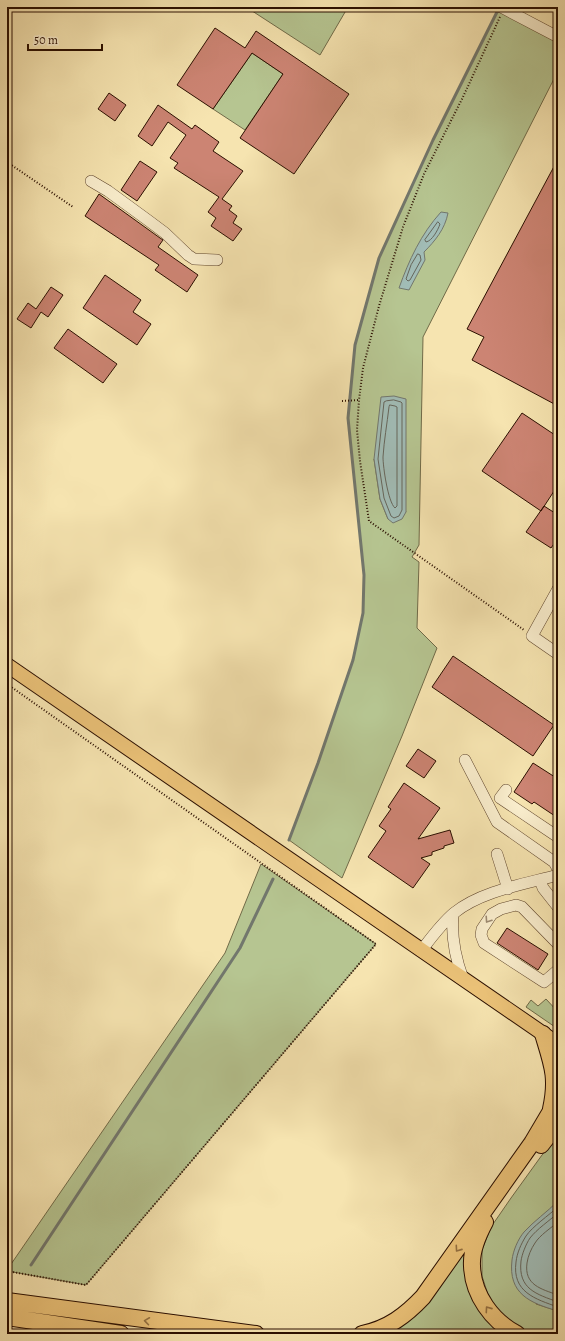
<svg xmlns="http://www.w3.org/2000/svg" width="565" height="1341" font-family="Alegreya,serif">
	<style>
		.green { fill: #b6c591; stroke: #706a48; fill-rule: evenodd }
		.water { fill: #a1bcb6; stroke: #72776d }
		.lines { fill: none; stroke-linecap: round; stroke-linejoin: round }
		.shore { stroke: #66665b; stroke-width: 1 }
		.stream { stroke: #72776d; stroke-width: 3 }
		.building { fill: #cc8473; stroke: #2b0f00 }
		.minor-casing { stroke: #5e442c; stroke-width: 12 }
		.major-casing { stroke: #2b0f00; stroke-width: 16 }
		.highway-casing { stroke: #2b0f00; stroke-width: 18 }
		.path { stroke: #2b0f00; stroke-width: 2; stroke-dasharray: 1 2; stroke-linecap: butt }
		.minor { stroke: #f9edcc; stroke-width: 11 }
		.major { stroke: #ebc278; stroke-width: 14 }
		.highway { stroke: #ebc278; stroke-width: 16 }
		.oneway { stroke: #9c8970 }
		.oneway2 { stroke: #957142 }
	</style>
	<rect width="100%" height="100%" fill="#f6e4b0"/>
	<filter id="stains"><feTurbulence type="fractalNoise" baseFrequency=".005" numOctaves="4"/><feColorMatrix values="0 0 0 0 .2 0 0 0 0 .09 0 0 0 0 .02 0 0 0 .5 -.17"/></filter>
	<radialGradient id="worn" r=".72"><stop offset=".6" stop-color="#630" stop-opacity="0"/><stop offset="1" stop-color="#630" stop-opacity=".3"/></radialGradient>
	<!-- green -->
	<path class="green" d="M246,7H348L320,55Z
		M498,10L558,42V71L423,337L419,545L412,557L419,562L417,628L437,648L402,736L342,878L289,840L318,763L353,660L363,613L364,575L348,418L355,345L379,258L433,140ZM374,459L406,512L388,519L380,499Z
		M252,53L283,74L245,130L213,109Z
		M261,864L376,944L86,1285L7,1271V1270L225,953Z
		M546,999L558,1012V1029L526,1007L531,1000L538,1006Z
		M558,1138V1201L536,1304L558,1311V1334H534L524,1330L503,1317L490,1301L482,1276V1250L491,1227L511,1198L542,1155Z
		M474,1231L467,1256L505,1334H378Z"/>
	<!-- water -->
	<path class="water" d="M441,212L448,213C445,229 435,241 424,252L425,260L409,290L399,288C409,260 421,234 441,212Z
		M394,396L406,399V512L402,519L393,523L388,519L380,499L374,459L381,397Z
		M558,1201V1311C530,1303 508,1294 512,1260C513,1251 518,1239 524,1232C534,1221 547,1212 558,1201Z"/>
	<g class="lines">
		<!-- shore -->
		<path class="shore" d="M438,222L440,224C438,230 432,241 426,242L425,240Z
			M418,254L420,255L421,260L410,280L408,281L406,279L411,265Z
			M394,400L401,402L402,403V510L399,516L394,518L391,516L384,498L378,459L384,402L386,401Z
			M390,405L395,406L397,407V506L395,508C388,502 383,467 383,457C384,441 387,424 389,407Z
			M558,1207C549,1215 532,1227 526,1236C521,1244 517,1253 516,1262C512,1292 535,1299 558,1307
			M558,1213C549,1221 537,1229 530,1238C526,1244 522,1254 521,1261C518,1289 536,1294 558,1302
			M558,1222C551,1228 540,1235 535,1243C531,1249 528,1256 527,1263C524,1285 541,1289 558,1295"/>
		<!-- stream -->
		<path class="stream" d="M289,840L318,763L353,660L363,613L364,575L348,418L355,345L379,258L433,140L499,8
			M31,1265L240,948L273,879"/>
	</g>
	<!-- building -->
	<path class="building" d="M215,28L245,48L256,31L349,94L294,174L240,138L283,74L252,53L213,109L177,85Z
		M109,93L126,105L115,121L98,109Z
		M158,105L192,129L195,125L219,142L213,151L243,171L222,199L232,206L229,210L237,216L233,223L242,229L233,241L211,226L216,218L208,212L219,197L174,168L178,163L170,158L186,135L168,122L152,146L138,136Z
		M558,159V406L472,360L484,337L467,329Z
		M140,161L157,172L137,201L121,190Z
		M99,194L160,238L163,240L158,247L198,275L187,292L155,270L159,265L85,216Z
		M105,275L141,300L133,312L151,324L137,345L83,308Z
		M51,287L63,295L48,317L41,312L31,328L17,319L28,303L36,309Z
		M68,329L117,364L103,383L54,348Z
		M522,413L558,437V485L541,511L482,471Z
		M544,506L558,515V538L551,548L526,532Z
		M453,656L554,725L533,756L432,687Z
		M418,749L436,761L424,778L406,766Z
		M533,763L558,779V818L534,802L532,804L514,792Z
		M404,783L440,808L418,839L450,830L454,843L444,846V848L432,852V855L421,858L430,864L413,888L368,857L386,831L379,826L391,809L388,807Z
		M507,928L548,954L538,970L497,943Z"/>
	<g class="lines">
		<defs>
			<path id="minor" d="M501,7L558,37
				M91,181L108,191L149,221L165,233L188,255L194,259L217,260
				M558,589L532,636L558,654
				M465,760L497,822L554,862L558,869
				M506,790L500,798L558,837
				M497,854L508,889
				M540,880L543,888L558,907
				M453,914C451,937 455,957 463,979
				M558,944L522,907L516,905L501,909L492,914L482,929L481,935L484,943L544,982L558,970
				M421,951C431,938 441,924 454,913C481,891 525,884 558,875"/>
			<path id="major" d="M7,665L558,1044"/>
			<path id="highway" d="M543,1034C552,1064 558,1077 551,1109
				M541,1145L558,1123
				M485,1222C478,1235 471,1250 472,1266C473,1295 492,1321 517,1334
				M7,1301L256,1334
				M7,1317L121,1334
				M362,1334C388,1329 406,1315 423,1297L532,1143L558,1099"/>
		</defs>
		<!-- minor casing -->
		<use href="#minor" class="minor-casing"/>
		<!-- major casing -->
		<use href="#major" class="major-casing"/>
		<!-- highway casing -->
		<use href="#highway" class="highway-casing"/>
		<!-- path -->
		<path class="path" d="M500,17L463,97L424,174L403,227L379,306L363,368L359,400L357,430L360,461L369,521L524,630
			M7,162L73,207
			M342,401L359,400
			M7,684L376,944L86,1285L7,1271"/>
		<!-- minor -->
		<use href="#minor" class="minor"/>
		<!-- major -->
		<use href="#major" class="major"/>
		<!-- highway -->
		<use href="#highway" class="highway"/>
	</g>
	<!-- one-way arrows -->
	<defs><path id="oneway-chevron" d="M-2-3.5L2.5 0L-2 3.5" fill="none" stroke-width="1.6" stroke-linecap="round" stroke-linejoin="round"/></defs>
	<use class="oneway" href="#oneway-chevron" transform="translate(488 920) rotate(124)"/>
	<g class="oneway2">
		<use href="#oneway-chevron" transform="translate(458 1249) rotate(125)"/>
		<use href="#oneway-chevron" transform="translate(488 1309) rotate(-125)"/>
		<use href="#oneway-chevron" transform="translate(147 1321) rotate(-172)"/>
	</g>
	<!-- margin -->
	<rect width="565" height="1341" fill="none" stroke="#f6e4b0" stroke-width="24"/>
	<rect x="8" y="8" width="549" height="1325" fill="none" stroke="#2b0f00" stroke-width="2"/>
	<rect x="12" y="12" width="541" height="1317" fill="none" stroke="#2b0f00"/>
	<!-- scale -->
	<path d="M28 44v6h74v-6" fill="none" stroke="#2b0f00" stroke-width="2"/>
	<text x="34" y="44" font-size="12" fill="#2b0f00" stroke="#f9edcc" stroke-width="3" paint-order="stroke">50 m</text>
	<rect width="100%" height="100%" filter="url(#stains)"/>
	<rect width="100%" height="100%" fill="url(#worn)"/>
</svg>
